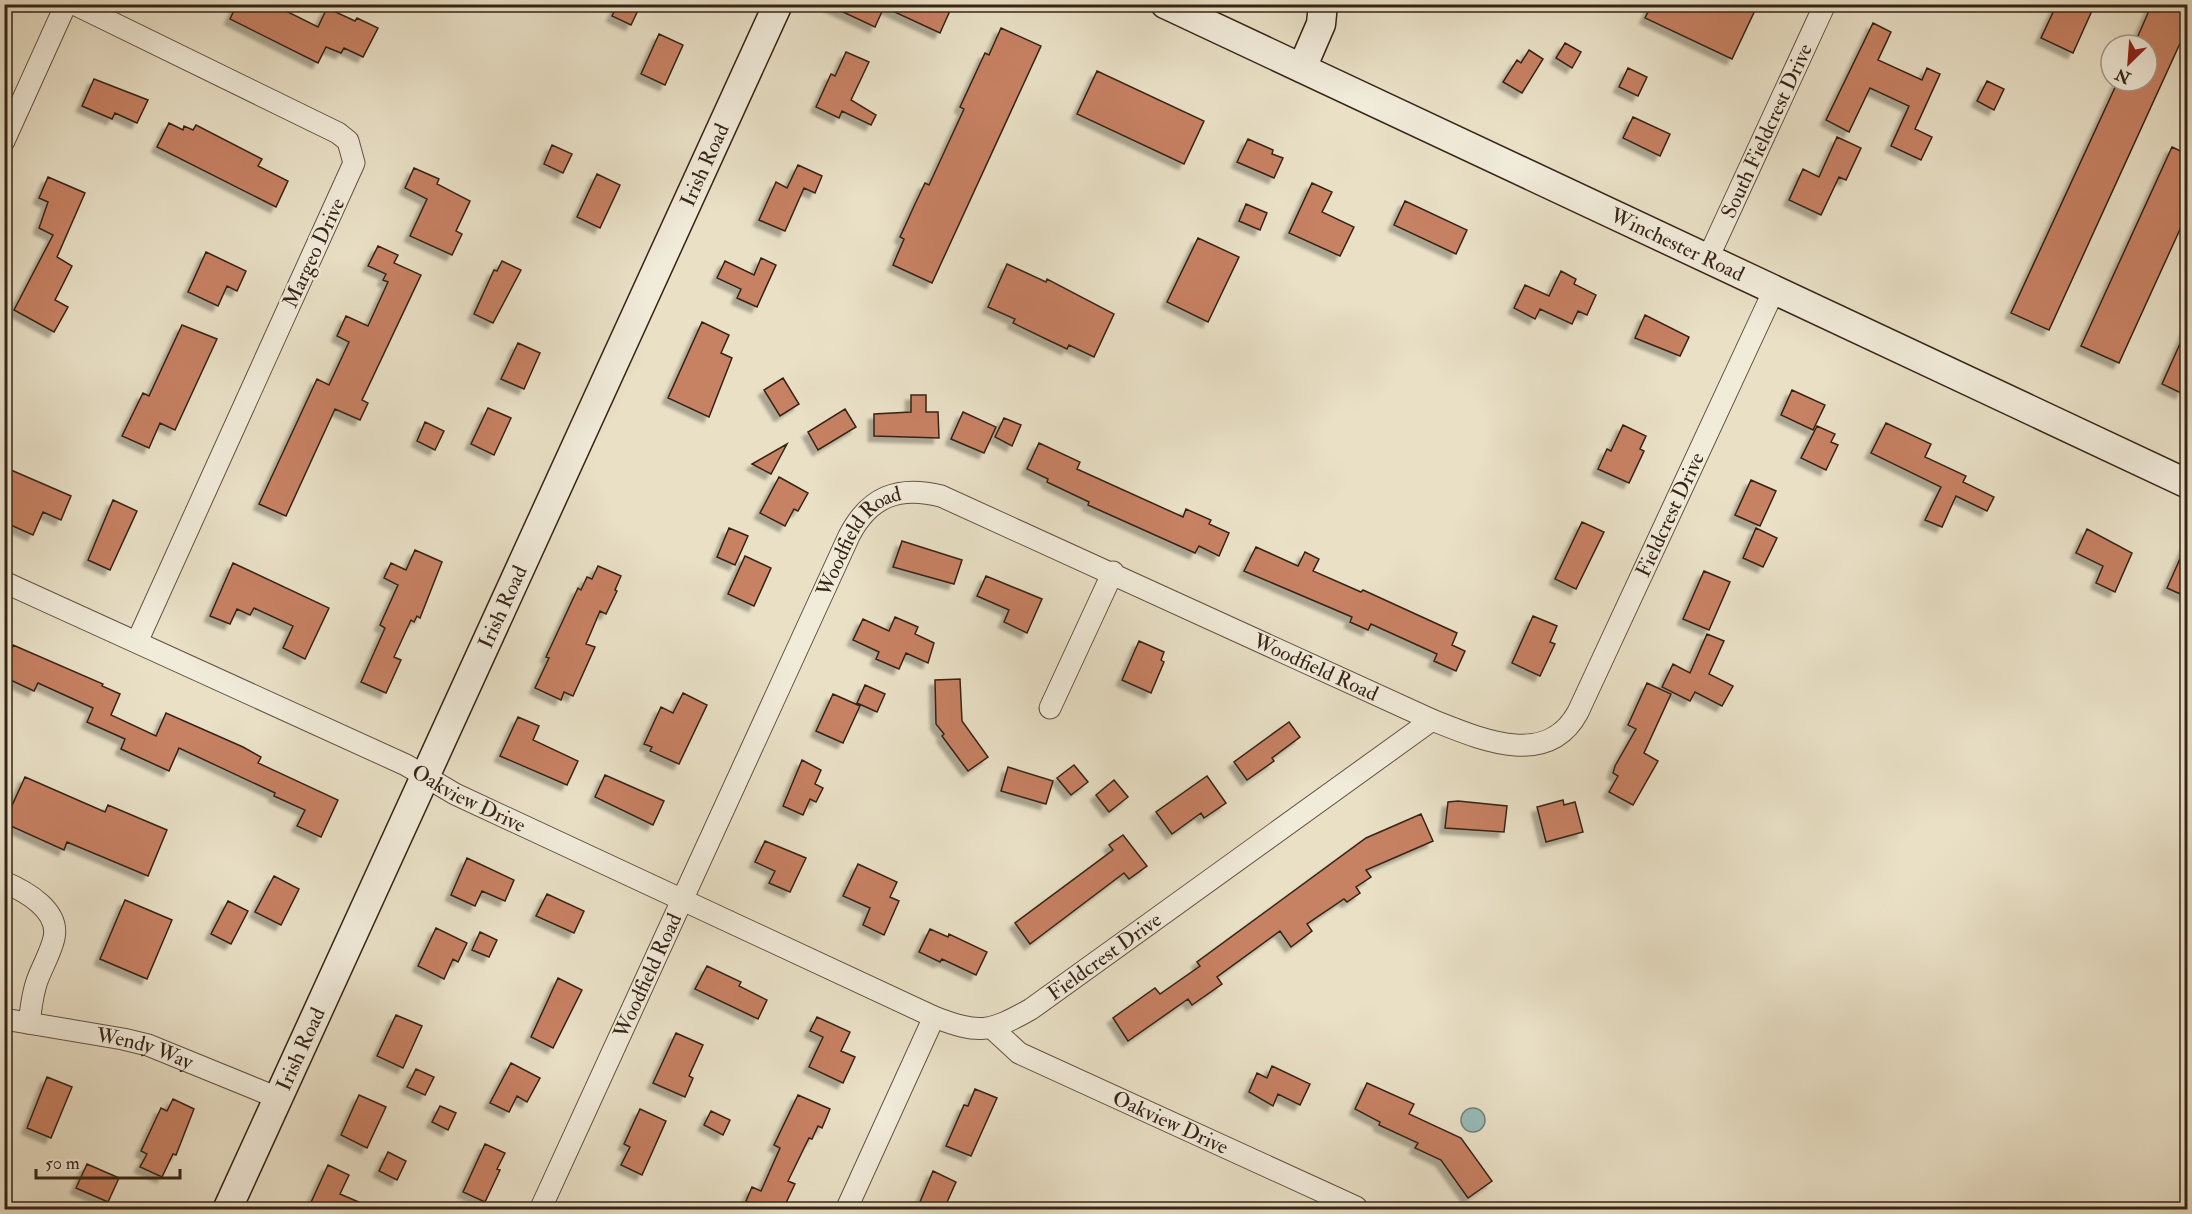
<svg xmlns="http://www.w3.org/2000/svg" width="2192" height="1214" font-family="'IM FELL Double Pica',serif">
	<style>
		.water { fill: #98bcb9; stroke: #717f78; stroke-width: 1.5 }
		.building { fill: #c78164; stroke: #362416; stroke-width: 1.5; filter: url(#shadow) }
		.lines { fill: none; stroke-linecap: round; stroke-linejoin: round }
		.street-casing { stroke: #635342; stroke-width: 23 }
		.secondary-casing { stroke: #362416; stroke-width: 31 }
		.street { stroke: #f1ebda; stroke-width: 21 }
		.secondary { stroke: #f1ebda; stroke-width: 28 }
		.labels { text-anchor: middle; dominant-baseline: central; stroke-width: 5; stroke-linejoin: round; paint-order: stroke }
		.street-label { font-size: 21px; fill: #362416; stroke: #f1ebda }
	</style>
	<defs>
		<filter id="shadow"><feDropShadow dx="-5.5" dy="5.5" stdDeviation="1.5" flood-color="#0004"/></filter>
	</defs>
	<rect width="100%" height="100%" fill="#e9e0c6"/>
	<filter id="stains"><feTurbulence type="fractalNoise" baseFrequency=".00333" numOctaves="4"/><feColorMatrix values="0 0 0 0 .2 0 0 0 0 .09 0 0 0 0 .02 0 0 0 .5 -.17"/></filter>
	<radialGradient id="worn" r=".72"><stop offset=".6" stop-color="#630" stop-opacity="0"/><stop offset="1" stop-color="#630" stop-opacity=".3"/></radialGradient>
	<!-- water -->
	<path class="water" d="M1461 1120a12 12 0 1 1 24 0a12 12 0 1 1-24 0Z"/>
	<!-- building -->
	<path class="building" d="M237,4H272L318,27L327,8L355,21L357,18L378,28L363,57L344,48L341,53L326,47L318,63L230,19Z
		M618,4H641L631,25L612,16Z
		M826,4H953L940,33L884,7L875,27Z
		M1652,4H1758L1732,59L1645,18Z
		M2057,4H2095L2073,53L2041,38Z
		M2152,4H2187V28L2049,330L2011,313L2118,81H2147V45H2134Z
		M1873,23L1891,32L1878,60L1922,80L1927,68L1940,74L1915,129L1932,137L1921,160L1891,146L1909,106L1870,88L1849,132L1826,120Z
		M1001,28L1041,46L932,283L893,265L904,239L900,237L915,204L925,183L929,185L964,109L960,107L985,53L989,55Z
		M659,34L683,45L665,85L641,74Z
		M1565,43L1581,52L1572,68L1556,58Z
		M1529,50L1543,59L1522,93L1503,82L1517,60L1521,63Z
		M846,52L869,62L851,100L876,115L871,125L842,111L839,118L816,107L831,74L835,76Z
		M1628,68L1647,77L1638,96L1619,87Z
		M1097,71L1204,121L1184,164L1077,114Z
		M94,79L148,100L137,123L115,113L112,119L82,106Z
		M1987,81L2004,89L1994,110L1977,101Z
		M1633,117L1670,134L1660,156L1623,138Z
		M169,123L183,130L184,126L193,130L196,125L262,159L258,166L288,181L276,207L157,147Z
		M1837,137L1861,148L1846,180L1839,177L1821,215L1789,200L1803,169L1819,177Z
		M1248,139L1273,150L1272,154L1283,158L1274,178L1237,162Z
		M552,145L572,154L563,173L544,164Z
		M2172,147L2187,154V214L2119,363L2081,346Z
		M798,165L822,176L815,193L804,188L785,231L759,220L776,182L787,188Z
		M414,168L439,179L437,184L470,201L456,231L462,234L452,255L410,236L427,199L405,188Z
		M597,174L620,185L600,228L577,217Z
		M48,177L85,193L57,257L72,266L55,300L68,307L54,332L14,310L53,235L39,228L48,202L39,198Z
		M1312,183L1332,192L1322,212L1354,227L1340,256L1289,233Z
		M1405,201L1467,230L1456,254L1394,225Z
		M1246,204L1267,213L1260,230L1239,221Z
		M1198,238L1239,257L1208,322L1167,302Z
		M378,246L398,255L394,263L421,275L362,400L368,403L360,420L335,409L286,516L259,504L317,379L329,385L349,342L337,336L346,316L368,326L388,282L383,280L386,274L368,266Z
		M206,252L246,271L237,291L227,286L218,306L188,292Z
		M761,258L776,265L757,307L737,298L741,289L717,278L725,261L754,275Z
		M502,261L521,270L493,323L474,314L494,270L497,271Z
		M1007,264L1046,282L1047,279L1114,314L1094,357L1069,345L1067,349L1046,339L1013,323L1015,319L988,307Z
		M1561,271L1576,279L1574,284L1596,295L1587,315L1578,311L1572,324L1540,309L1535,319L1514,308L1525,285L1549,296Z
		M1645,315L1689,337L1680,356L1635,338Z
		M702,322L729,335L721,353L732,358L709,417L668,398Z
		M182,325L217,339L175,430L160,423L149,448L122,436L143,393L149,396Z
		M2187,328V380L2181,393L2162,384Z
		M518,343L540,353L524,389L501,379Z
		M783,378L799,404L780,416L764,390Z
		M1792,390L1825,405L1813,430L1781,415Z
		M911,395H926V412H938L939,438L874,436V414L911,412Z
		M488,408L511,418L494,455L471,444Z
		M845,409L856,427L818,450L808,432Z
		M963,412L996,427L984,453L951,439Z
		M1004,418L1021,425L1012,446L995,437Z
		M425,422L444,431L435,450L417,441Z
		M1886,423L1931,444L1925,457L1966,476L1963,482L1994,497L1987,511L1956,496L1942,527L1925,520L1941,487L1871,453Z
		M1623,425L1646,436L1640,449L1644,451L1629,483L1598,469L1607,449L1611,451Z
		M1817,426L1835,434L1831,442L1838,445L1826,470L1801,458Z
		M1039,443L1080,462L1077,469L1183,517L1186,509L1211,520L1209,524L1229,533L1219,556L1199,546L1195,553L1088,505L1089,502L1047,482L1048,479L1027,469Z
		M787,444L771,474L752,464Z
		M4,467L71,496L61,520L43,512L33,535L4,522Z
		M779,477L808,493L798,511L794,509L785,526L760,513Z
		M1751,480L1776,491L1760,526L1735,515Z
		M113,500L137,511L110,570L88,560Z
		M1582,522L1604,532L1576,589L1555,579Z
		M729,528L748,536L735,565L717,557Z
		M1756,528L1777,538L1763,567L1743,558Z
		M2087,529L2132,553L2115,592L2096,583L2103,566L2076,553Z
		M902,541L962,560L954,584L893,567Z
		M2187,543V597L2167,588Z
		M1256,547L1298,566L1305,552L1319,559L1313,571L1361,592L1363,590L1457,633L1452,645L1465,651L1456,671L1434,661L1437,654L1371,624L1368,630L1350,622L1352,617L1244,571Z
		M415,550L442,562L420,618L417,616L414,622L411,620L394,657L401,660L386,693L361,682L385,628L380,625L398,585L384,578L391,563L406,570Z
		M745,556L771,568L754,606L728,594Z
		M233,563L329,608L305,659L283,648L293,626L254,608L250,615L237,609L230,624L210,616Z
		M598,566L621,576L615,590L617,591L606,614L600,611L586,644L595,647L573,696L564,692L561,700L535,688L549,658L546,657L578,588L581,590L587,577L592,579Z
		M1704,571L1730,582L1709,630L1683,619Z
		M986,576L1042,599L1027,633L1004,622L1009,610L977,596Z
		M1533,616L1557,626L1550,642L1555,644L1540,676L1512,663Z
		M895,617L918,627L915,634L934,643L928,663L906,653L899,669L876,659L879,652L853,640L863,619L889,631Z
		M1707,634L1724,641L1709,674L1733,686L1722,706L1695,692L1690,701L1662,687L1673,664L1690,673Z
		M1139,641L1164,652L1161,660L1164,662L1151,693L1122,680Z
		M13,645L103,684L102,686L120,694L111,715L156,736L166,713L243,747L261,757L258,763L338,800L321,837L297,826L305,810L274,796L275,793L179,748L169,771L121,749L125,739L87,722L93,708L38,683L34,691L4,677V647L11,650Z
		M960,679L962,721L988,757L968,771L942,736L944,734L936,724L935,680Z
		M1647,683L1671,694L1644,753L1658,761L1633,805L1609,792L1618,776L1613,773L1615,766L1636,729L1628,725Z
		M865,685L885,694L877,712L857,703Z
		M683,693L707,705L679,764L650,751L652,747L644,744L661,707L673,713Z
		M833,694L860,706L843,743L816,731Z
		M518,717L539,726L533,740L578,761L567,785L500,756Z
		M1289,722L1300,737L1272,758L1274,761L1247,780L1234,762Z
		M802,760L821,770L815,784L823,788L816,802L810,799L803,815L783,806Z
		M1074,765L1088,782L1071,795L1057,778Z
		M1008,767L1053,781L1046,804L1001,791Z
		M605,775L664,801L653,825L595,797Z
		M1207,776L1226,803L1204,818L1201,813L1172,834L1156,812Z
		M25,777L105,812L108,805L167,830L148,876L67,842L64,850L4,823Z
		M1114,780L1128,797L1109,812L1096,795Z
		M1563,800L1564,805L1575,802L1583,832L1546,842L1537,807Z
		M1458,801L1507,806L1504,832L1445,828L1448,802Z
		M1421,814L1433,841L1366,870L1371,877L1356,887L1360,893L1347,902L1344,899L1307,924L1312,931L1291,947L1280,931L1217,977L1222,984L1192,1005L1188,999L1128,1041L1113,1018L1155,988L1160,994L1200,966L1197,962L1366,838Z
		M1123,835L1147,866L1129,879L1124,873L1030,944L1015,923L1113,850L1109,845Z
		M765,841L806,858L790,892L769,883L775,871L755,862Z
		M467,858L514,880L505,901L482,891L475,906L451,895Z
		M858,864L897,882L890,897L899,901L884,935L863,925L870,908L843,896Z
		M274,876L299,889L281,925L255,912Z
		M547,894L584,911L574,933L536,916Z
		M125,900L172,920L147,979L100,959Z
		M228,901L248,911L231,944L211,934Z
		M436,928L467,943L458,962L453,959L444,979L418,966Z
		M930,929L948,937L949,934L987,952L976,975L942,959L940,962L919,952Z
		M480,932L497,940L489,957L472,950Z
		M707,966L741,982L739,986L767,1000L758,1019L695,989Z
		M558,978L582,990L553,1048L531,1037Z
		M396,1015L422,1026L403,1068L377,1056Z
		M817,1017L850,1032L841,1051L855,1057L843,1083L809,1067L823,1037L810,1031Z
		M676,1033L703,1045L689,1076L693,1078L685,1097L653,1083Z
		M511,1063L540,1078L527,1102L517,1096L509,1112L490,1103Z
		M1272,1066L1310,1084L1300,1105L1278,1094L1273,1106L1249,1092L1257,1073L1267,1078Z
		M416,1069L434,1077L425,1095L407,1087Z
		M47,1077L72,1087L51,1138L27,1128Z
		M1367,1083L1414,1104L1409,1114L1461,1138L1492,1181L1468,1198L1441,1160L1415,1148L1418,1143L1379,1125L1380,1122L1355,1109Z
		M975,1089L997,1098L971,1156L946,1146L964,1105L968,1106Z
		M359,1095L386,1107L367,1148L341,1135Z
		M798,1095L830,1109L822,1128L818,1126L812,1139L809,1138L788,1181L795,1184L783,1209H752L754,1205L746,1201L752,1187L761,1191L780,1148L774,1145Z
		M173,1099L194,1109L176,1155L173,1154L162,1177L140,1167L147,1154L141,1151L161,1108L167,1111Z
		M440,1106L456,1113L448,1130L432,1122Z
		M640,1109L666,1121L642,1175L621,1165L630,1147L624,1144Z
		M711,1111L730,1120L723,1135L704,1125Z
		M485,1144L505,1153L497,1169L500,1170L485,1202L463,1192Z
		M388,1152L406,1161L397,1180L379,1171Z
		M87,1164L119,1178L108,1202L76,1188Z
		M328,1165L349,1175L340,1194L375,1209H308Z
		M933,1171L956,1182L944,1209H917Z"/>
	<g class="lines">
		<defs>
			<g id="street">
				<path d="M74,4L338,133L348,141L354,163L137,642"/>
				<path d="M4,141L66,4"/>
				<path id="s1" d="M1708,258L1825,4"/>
				<path id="s2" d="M4,582L406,765L455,794L934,1017C979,1034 989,1033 1031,1009L1432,720"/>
				<path d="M1050,708L1113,572"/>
				<path d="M4,882C25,891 60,910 54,938C51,952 42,967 37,981C32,995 31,1009 29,1023"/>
				<path id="s3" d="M4,1019L123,1039L148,1045L278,1098"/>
				<path id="s4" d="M993,1029L1019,1053L1356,1207"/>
				<path id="s5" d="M540,1210L849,536C869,497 898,485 941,496L1432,720C1478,738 1547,770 1578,712L1775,288"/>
				<path d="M846,1210L934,1017"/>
			</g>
			<g id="secondary">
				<path id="s6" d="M1165,4L2188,484"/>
				<path d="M1302,68L1321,24L1323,4"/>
				<path id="s7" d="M227,1210L778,4"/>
			</g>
		</defs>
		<!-- street casing -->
		<use href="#street" class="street-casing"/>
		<!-- secondary casing -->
		<use href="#secondary" class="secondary-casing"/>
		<!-- street -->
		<use href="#street" class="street"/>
		<!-- secondary -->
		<use href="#secondary" class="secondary"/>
	</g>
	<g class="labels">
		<!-- street labels -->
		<g class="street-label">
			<text stroke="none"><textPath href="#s1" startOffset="140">South Fieldcrest Drive</textPath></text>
			<text stroke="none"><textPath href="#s7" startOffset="1149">Irish Road</textPath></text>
			<text stroke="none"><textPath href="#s6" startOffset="566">Winchester Road</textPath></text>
			<text transform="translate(314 253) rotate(-65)">Margeo Drive</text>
			<text stroke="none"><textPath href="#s5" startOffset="1772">Fieldcrest Drive</textPath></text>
			<text stroke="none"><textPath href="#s5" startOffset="744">Woodfield Road</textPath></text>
			<text stroke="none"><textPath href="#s7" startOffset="663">Irish Road</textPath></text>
			<text stroke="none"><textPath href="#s5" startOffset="1264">Woodfield Road</textPath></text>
			<text stroke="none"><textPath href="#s2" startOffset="513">Oakview Drive</textPath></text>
			<text stroke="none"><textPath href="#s2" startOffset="1220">Fieldcrest Drive</textPath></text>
			<text stroke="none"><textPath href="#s5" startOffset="258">Woodfield Road</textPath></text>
			<text stroke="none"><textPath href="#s3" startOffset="144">Wendy Way</textPath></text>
			<text stroke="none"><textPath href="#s7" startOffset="177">Irish Road</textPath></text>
			<text stroke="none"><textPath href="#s4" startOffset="202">Oakview Drive</textPath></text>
		</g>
	</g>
	<!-- margin -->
	<rect width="2192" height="1214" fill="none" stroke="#e9e0c6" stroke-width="24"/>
	<rect x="6" y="6" width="2180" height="1202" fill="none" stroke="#362416" stroke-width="3"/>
	<rect x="12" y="12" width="2168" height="1190" fill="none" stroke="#362416" stroke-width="1.5"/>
	<!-- north arrow -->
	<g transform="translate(2129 63) rotate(205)"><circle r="28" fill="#f1ebda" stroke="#a69b8c" stroke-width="1.5"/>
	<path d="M0-4.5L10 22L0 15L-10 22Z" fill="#8f2418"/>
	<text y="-9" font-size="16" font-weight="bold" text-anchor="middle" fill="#362416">N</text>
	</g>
	<!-- scale -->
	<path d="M36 1169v9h144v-9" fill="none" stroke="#362416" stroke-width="3"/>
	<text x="45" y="1169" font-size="18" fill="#362416" stroke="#f1ebda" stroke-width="4.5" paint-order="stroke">50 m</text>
	<rect width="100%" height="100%" filter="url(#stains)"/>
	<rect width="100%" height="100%" fill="url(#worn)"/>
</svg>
